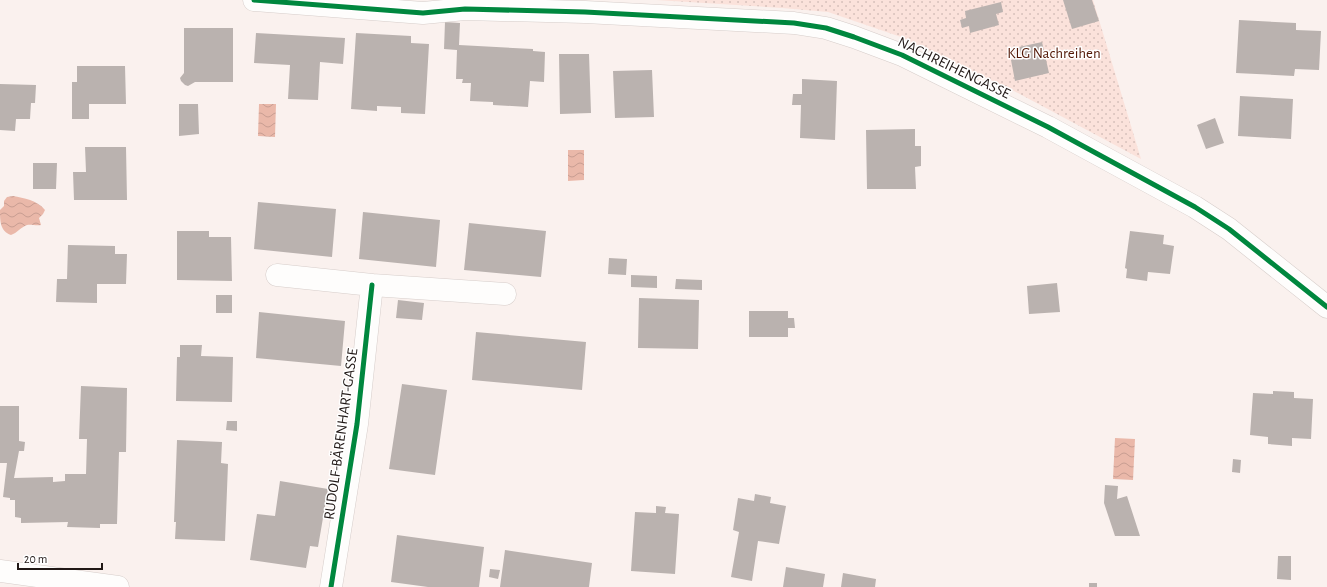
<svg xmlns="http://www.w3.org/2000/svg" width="1327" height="587" font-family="'Alegreya Sans',sans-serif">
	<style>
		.park { fill: url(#park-dots) }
		.water { fill: url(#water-waves) }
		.building { fill: #bab2af }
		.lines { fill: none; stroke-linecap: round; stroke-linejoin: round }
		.minor-casing { stroke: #d6cdca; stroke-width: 23 }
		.minor { stroke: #fefdfc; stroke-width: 22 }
		.cycleway-casing { stroke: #fff; stroke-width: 8 }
		.cycleway { stroke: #00873e; stroke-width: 5 }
		.labels { text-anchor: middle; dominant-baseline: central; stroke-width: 3; stroke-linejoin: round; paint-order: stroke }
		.park-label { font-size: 15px; fill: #521705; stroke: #fff }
		.street-label { font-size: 15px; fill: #211816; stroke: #fff }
	</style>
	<defs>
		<pattern id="park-dots" width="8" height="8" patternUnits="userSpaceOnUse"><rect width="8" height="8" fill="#fbe2db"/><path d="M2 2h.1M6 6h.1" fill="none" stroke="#d7c1bb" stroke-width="1.8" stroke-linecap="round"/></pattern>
		<pattern id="water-waves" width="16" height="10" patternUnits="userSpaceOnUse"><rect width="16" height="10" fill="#eab8a9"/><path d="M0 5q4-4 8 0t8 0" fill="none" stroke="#c89d91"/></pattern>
	</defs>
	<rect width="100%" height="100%" fill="#faf1ee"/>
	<!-- park -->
	<path class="park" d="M656,0H1093L1141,159L1014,91L939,55L901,37L828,12L782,8Z"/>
	<!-- water -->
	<path class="water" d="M259,104H276L275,137L258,136Z
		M568,150H584V180L568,181Z
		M13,196C24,198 37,200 45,210L43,214L39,218L41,225C36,226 31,224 27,225C21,227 17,233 11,235C0,231 0,221 0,210L4,206V201L7,197Z
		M1115,438L1135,439L1133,480L1113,479Z"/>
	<!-- building -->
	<path class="building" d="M1063,0H1092L1099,21L1072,29Z
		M1001,2L1003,12L996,14L999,25L970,33L969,26L962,28L960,20L966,18L965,11Z
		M1239,20L1296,23V30L1321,31L1319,70L1295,69L1294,76L1236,73Z
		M445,22L460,23L459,45L533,49V51L545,52L544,82L530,81L528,107L493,105V102L470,101L471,83H462L463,79H456L457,50L444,49Z
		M184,28H233V82H195L188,86L185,85L181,81L180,78L184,73Z
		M256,33L345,38L343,64L320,62L318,100L288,99L290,65L254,63Z
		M356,33L411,36V43L429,44L425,114L401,113V107L377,106V111L351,109Z
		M1042,42L1049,73L1015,81L1011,60L1021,57L1019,47Z
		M559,54H589L591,113L560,114Z
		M77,66H125L126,104H89V119H72V82H77Z
		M652,70L654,117L615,118L613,71Z
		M802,79L837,81L835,140L800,138L801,105H792L793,94H802Z
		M0,84L36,85L35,103H31L30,119H16L15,131L0,130Z
		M1240,96L1293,99L1291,139L1238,136Z
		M179,104H198L199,134L179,136Z
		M1215,118L1224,143L1206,149L1197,125Z
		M915,129V146H921V166L915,167L916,189H867L866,130Z
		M85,147H126L127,200H74L73,172H86Z
		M33,163H57L56,189H33Z
		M258,202L336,209L332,257L254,249Z
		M363,212L440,220L436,267L359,259Z
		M469,223L546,231L541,277L464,270Z
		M177,231H209V237H231L232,281L177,280Z
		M1130,231L1164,235L1163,244L1174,246L1170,274L1148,272L1147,281L1126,278L1127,269L1125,268Z
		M68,245L115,246V254H127L126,284H97V303L56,302L57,279H67Z
		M609,258L627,259L626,275L608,274Z
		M631,275L657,276V288L631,287Z
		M676,279L702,280V290L675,289Z
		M1057,283L1060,312L1029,314L1027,286Z
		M216,295H232V313H216Z
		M639,298L699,300L698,349L638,348Z
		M398,300L424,303L422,320L396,318Z
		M749,311H788V318H794L795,328H788V337H749Z
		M259,312L345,321L341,366L256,358Z
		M476,332L586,342L582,390L472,380Z
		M180,345H202L201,356L233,357L232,402L176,401L177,357H180Z
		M402,384L447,390L435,475L389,469Z
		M81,386L127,388L126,452H119L117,524H100V528L67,527L68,522L21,523V518L15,517V500H10V498L3,497L7,463H0V406H19V441L25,442L24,451H19L14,478L53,477V482L65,481V474H86L87,439H79Z
		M1273,391L1294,392V398L1313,399L1311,439L1292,438V446L1268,444V437L1250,435L1253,393L1273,394Z
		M227,421H237V431L226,430Z
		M177,440L222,442L221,463L228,464L225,541L175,539L176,522H174Z
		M1233,459L1241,460L1240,473L1232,472Z
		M280,481L328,489L318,547L310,546L306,568L250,560L257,514L275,516Z
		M1105,485L1118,486L1117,499L1127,496L1140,536H1115L1104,503Z
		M755,494L771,497L770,503L786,506L779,544L758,541L752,581L731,577L739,532L733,530L738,498L754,501Z
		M656,506L666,507L665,513L679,514L675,574L631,571L635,512L656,513Z
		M397,535L484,547L479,587H428L391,582Z
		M505,550L592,563L589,587H500Z
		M1278,556H1291V580L1277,579Z
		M786,567L825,574L823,587H783Z
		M490,569L500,570L498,579L489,577Z
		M843,573L876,579L875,587H841Z
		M1089,583H1097V587H1089Z"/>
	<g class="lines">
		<defs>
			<path id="minor" d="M254,0L423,13L465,9L585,12L794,23L826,28L854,37L902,55L1048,127L1195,207L1229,229L1327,307
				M277,275L372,285L505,294
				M0,571L118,587
				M331,587L357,424L372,285"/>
		</defs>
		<!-- minor casing -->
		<use href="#minor" class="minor-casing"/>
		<!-- minor -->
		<use href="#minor" class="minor"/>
		<defs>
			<path id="cycleway" d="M254,0L423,13L465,9L585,12L794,23L826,28L854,37L902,55L1048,127L1195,207L1229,229L1327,307
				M331,587L357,424L372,285"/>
		</defs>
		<!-- cycleway casing -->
		<use href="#cycleway" class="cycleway-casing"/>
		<!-- cycleway -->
		<use href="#cycleway" class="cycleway"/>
	</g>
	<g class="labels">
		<!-- park labels -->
		<g class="park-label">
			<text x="1054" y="53">KLG Nachreihen</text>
		</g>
		<!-- street labels -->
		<g class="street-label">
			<text transform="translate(954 68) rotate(26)">NACHREIHENGASSE</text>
			<text transform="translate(341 434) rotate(-82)">RUDOLF-BÄRENHART-GASSE</text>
		</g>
	</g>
	<!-- scale -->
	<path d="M18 563v6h84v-6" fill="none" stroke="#211816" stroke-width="2"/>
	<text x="24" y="563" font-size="12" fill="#211816" stroke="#ffffff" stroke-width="3" paint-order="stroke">20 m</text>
</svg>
